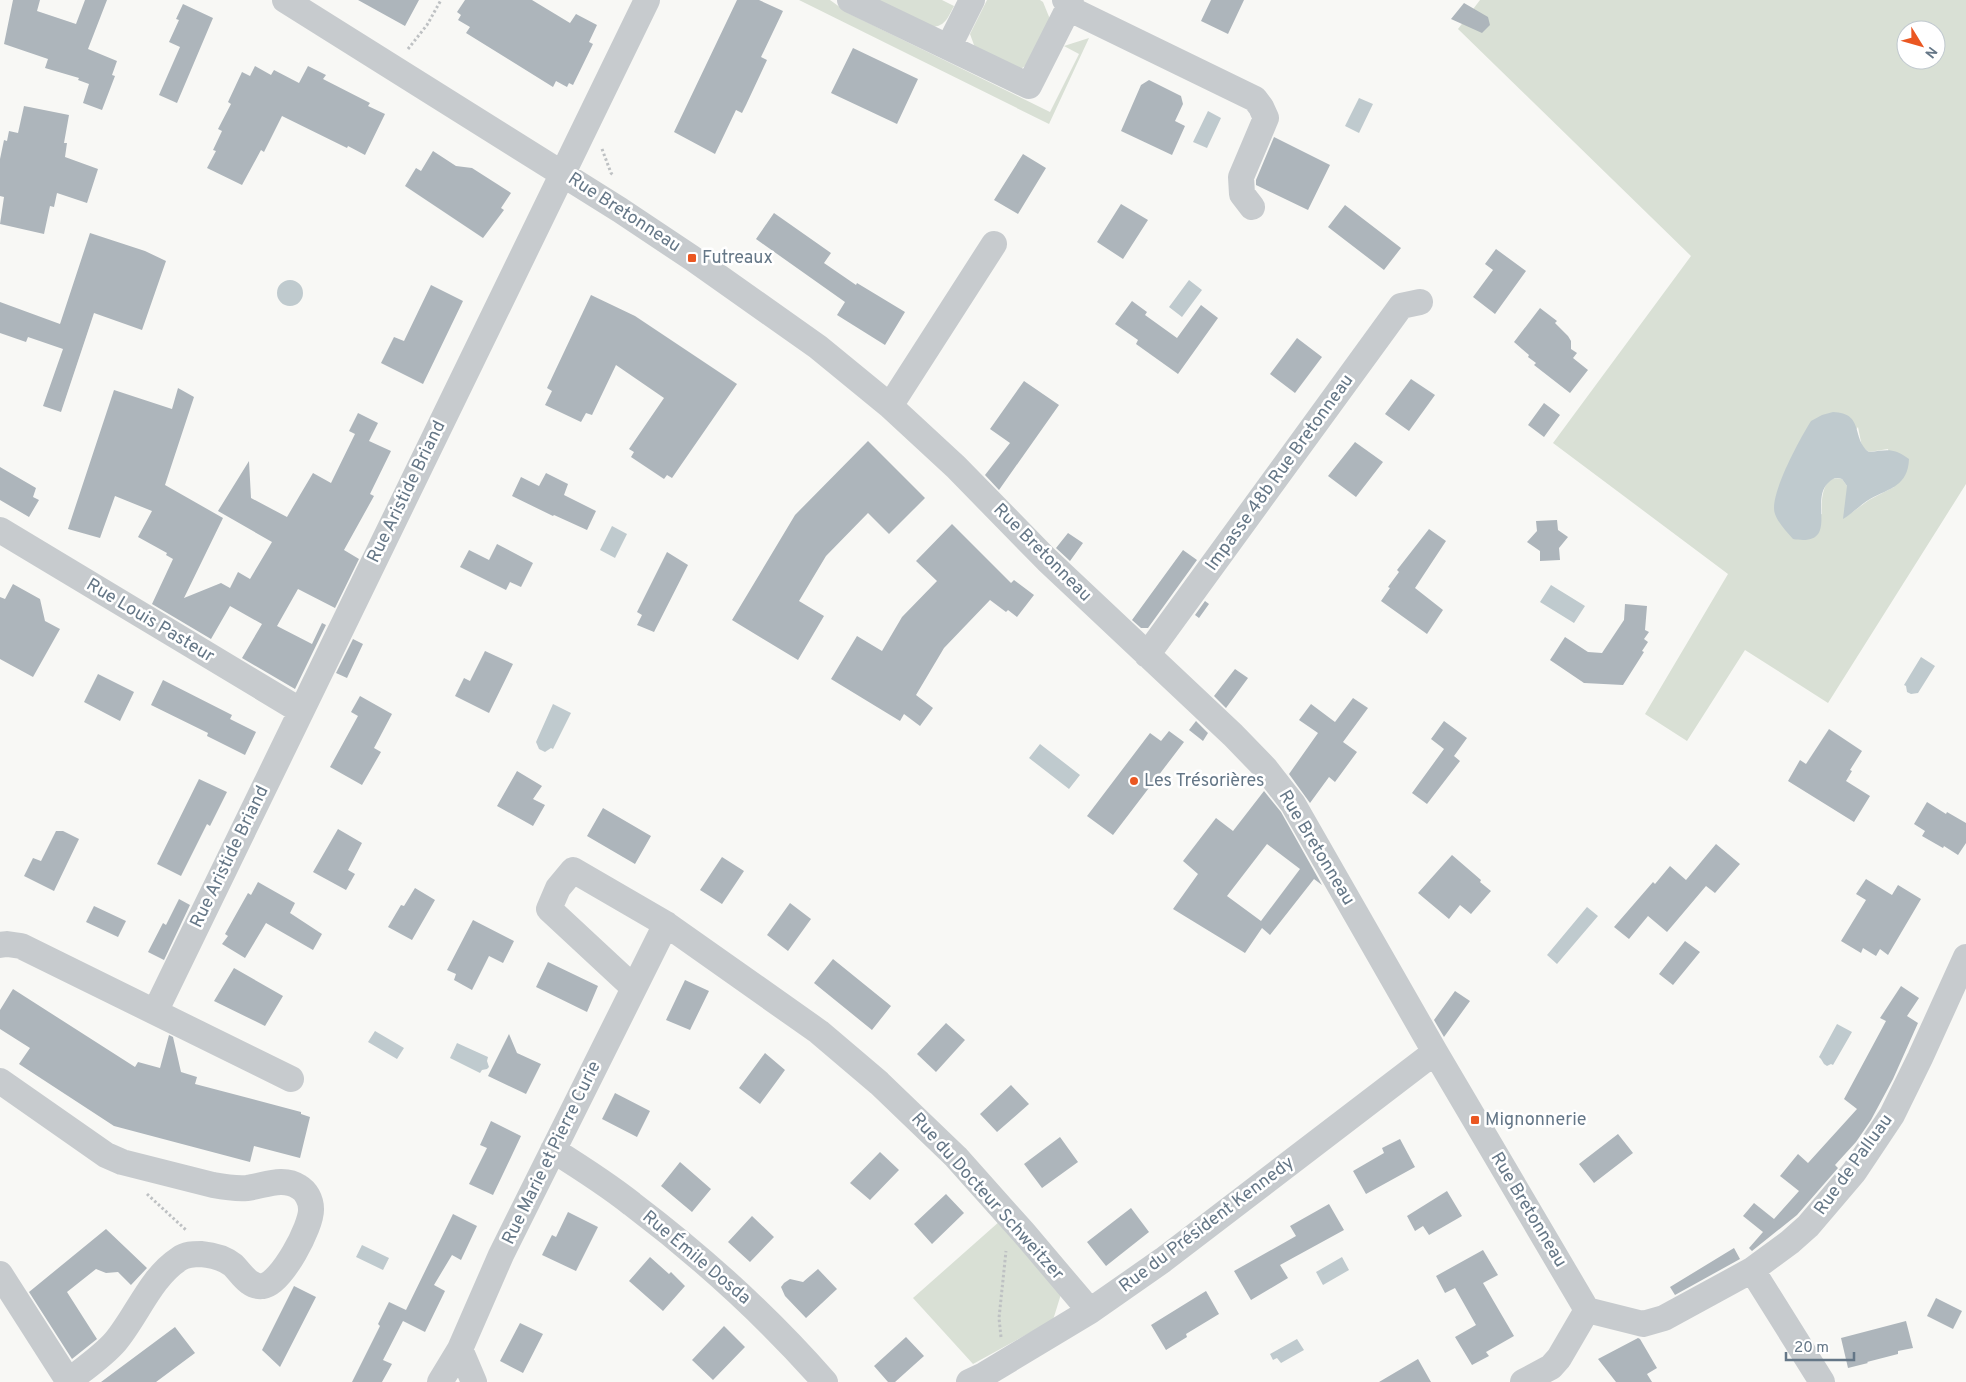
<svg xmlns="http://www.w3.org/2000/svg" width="1966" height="1382" font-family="Overpass,sans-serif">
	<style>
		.green { fill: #d9e0d5; fill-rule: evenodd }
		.water { fill: #bfcace }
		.building { fill: #adb5bb; fill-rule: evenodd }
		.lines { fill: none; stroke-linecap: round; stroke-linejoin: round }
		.path { stroke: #bec1c3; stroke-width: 3; stroke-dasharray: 2.5 2.5; stroke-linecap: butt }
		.minor { stroke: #c7cbce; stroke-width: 26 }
		.poi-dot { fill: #ea5722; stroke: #fff; stroke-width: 2 }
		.labels { text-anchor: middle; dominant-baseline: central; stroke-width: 5; stroke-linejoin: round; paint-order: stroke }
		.street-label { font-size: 18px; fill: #657787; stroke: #fff }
		.poi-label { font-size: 18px; fill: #657787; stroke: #fff; text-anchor: start }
	</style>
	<rect width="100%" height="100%" fill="#f8f8f5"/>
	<!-- green -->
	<path class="green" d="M799,0H830L848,13L1050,112L1079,54L1064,46L1089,38L1049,124Z
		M877,0H942L954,6C948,17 946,26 932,27Z
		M987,0H1040L1043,2L1054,29L1039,57L1013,74L978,56L970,34Z
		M1480,0H1966V484L1828,703L1745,650L1687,741L1645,714L1728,574L1553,443L1691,256L1458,29ZM1906,30H1936V60H1906ZM1858,427L1862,447L1869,452L1888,449L1894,487L1869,500L1847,516V486L1842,479C1822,473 1821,501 1822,514L1782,525Z
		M1000,1221L1062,1291L1053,1320L973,1364L913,1298Z"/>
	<!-- water -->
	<path class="water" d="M1359,98L1373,104L1359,133L1345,126Z
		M1208,111L1221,118L1207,148L1193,142Z
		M1189,280L1202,290L1182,317L1169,307Z
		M277 293a13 13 0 1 1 26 0a13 13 0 1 1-26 0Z
		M1833,412C1865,413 1851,439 1869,452C1887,450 1893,447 1909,459C1908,486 1890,488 1870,499C1860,505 1853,513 1843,519L1847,486L1842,479C1836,477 1833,478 1828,483C1809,501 1841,547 1793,539C1787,532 1778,523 1775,514C1768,496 1801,437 1811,421L1822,415Z
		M612,526L627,534L615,558L600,550Z
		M1551,585L1585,606L1574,623L1540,602Z
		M1921,657L1935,666L1918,693L1911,694L1907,692L1906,686L1904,685Z
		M553,704L571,713L553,749L551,748L545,752L539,749L536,742Z
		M1040,744L1080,775L1069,789L1029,758Z
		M1587,907L1598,916L1557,964L1547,955Z
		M1837,1024L1852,1032L1833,1065L1831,1064L1827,1066L1824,1064L1821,1059L1819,1057Z
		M375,1031L404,1048L397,1059L368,1042Z
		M457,1043L488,1057L487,1061L489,1067L487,1069L482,1070L480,1073L450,1058Z
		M362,1245L389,1258L383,1270L356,1257Z
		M1342,1257L1349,1270L1323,1285L1316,1272Z
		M1297,1339L1304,1350L1281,1363L1277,1358L1273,1360L1270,1354Z"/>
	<!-- building -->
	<path class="building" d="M13,0H40L37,11L76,24L85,0H107L88,49L117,61L112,75L115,76L102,110L83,103L89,84L78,80L79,78L45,68L48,59L4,44Z
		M358,0H419L405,26Z
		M465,0H532L570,23L576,14L597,25L589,42L593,44L573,85L569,83L567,87L556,81L553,87L466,33L470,27L458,20L461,15L457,12Z
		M737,0H759L783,11L761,57L767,60L746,105L742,113L736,110L715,154L674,132Z
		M1211,0H1244L1228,34L1201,21Z
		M1464,3L1488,17L1490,25L1482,33L1451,19Z
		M183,4L213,18L177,103L159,95L180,47L169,42L179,20L176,19Z
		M853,48L918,79L897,124L831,93Z
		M255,66L271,75L274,70L299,83L308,66L326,75L323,79L370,103L368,106L385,114L365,155L348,146L347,148L282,116L264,152L261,150L242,185L207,168L216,151L213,150L222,131L218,129L231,104L228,102L242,72L250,76Z
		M1149,80L1181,96L1183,104L1175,121L1185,126L1172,155L1121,131L1141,85Z
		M24,106L69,115L64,143H67L65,157L98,169L87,203L57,193L54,207L50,206L44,234L0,224L4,197L0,196V159L4,140L7,141L9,131L18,133Z
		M1274,137L1330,165L1308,210L1256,185V180Z
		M433,151L456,166L472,168L511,193L501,208L504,210L483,238L405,186L416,168L421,171Z
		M1023,154L1046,168L1018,214L994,200Z
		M1121,204L1148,220L1123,259L1097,242Z
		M1345,205L1401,248L1384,270L1328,227Z
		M774,213L831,253L824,263L856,285L857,283L905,312L885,345L837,315L845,302L756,239Z
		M90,233L145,251L166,261L142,330L94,313L61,412L43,406L63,349L28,337L26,342L0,333V302L60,324Z
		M1496,249L1526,271L1495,314L1473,297L1493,270L1485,264Z
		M431,285L463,301L423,384L381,363L394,337L404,341Z
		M591,295L635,316L737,384L672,478L667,475L664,479L631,457L634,452L629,449L664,398L616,365L592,415L586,413L581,422L545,405L552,391L547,388Z
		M1132,301L1147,312L1145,315L1177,338L1201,305L1218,318L1178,374L1136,344L1138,340L1115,324Z
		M1540,308L1557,321L1555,323L1568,336L1571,341V349L1577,353L1573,358L1588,370L1570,393L1534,365L1536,363L1528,357L1529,355L1514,342Z
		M1297,338L1322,357L1295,393L1270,374Z
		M1411,379L1435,395L1409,431L1385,414Z
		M1024,381L1059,405L999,490L985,475L1010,443L990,429Z
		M178,388L194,397L165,485L223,518L184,598L221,583L230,588L238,572L250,579L272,542L218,511L249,461L251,498L287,517L313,473L331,483L355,434L349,431L358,413L378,423L369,441L391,451L370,494L374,496L344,550L359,559L335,608L298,589L277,626L312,644L322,623L326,625L295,689L242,658L262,624L230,606L211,639L152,604L173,559L166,555L167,553L138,537L152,511L115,496L100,538L68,529L114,390L172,409Z
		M1544,403L1560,415L1544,437L1528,425Z
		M868,441L925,498L889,534L868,513L826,556L799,601L824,616L798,660L732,620L795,515Z
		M1355,442L1383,462L1356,497L1328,476Z
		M0,467L36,488L33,497L39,500L29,517L0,500Z
		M546,473L568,484L564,495L596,511L587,530L554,515L553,516L512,496L521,477L539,486Z
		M1557,520L1558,530L1568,537L1559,548L1560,560L1540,561V551L1527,542L1537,531L1536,521Z
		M952,524L1011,583L1014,580L1034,595L1017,617L1008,610L1006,612L990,600L944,648L916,695L933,708L920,726L904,714L900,721L831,679L857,636L882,651L902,617L937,581L916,561Z
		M1429,529L1446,541L1415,588L1443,610L1427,634L1381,601L1390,588L1388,587L1399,572L1397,570Z
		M1068,533L1083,543L1070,561L1056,548Z
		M497,544L533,563L521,587L510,582L506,590L460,567L469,550L489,560Z
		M1183,550L1197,560L1148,628H1141L1132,620Z
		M667,552L688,565L654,632L637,625L642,615L637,612Z
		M13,584L40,599L45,621L60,629L33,677L0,659V597L5,599Z
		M1205,601L1209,604L1199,618L1195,615Z
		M1625,604L1647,606L1645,630L1649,632L1644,639L1648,642L1642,651L1644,652L1623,685L1584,683L1550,660L1565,637L1588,652L1602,653L1624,620Z
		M353,639L363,644L347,678L336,673Z
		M485,651L513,664L489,713L455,696L464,678L470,681Z
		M1235,669L1248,678L1226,708L1214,696Z
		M98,674L134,692L120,721L84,702Z
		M163,680L232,715L230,719L256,732L245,755L207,736L208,733L151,705Z
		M360,696L392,714L374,748L381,752L362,785L330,767L358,716L351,712Z
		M1353,698L1368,708L1343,742L1357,752L1335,782L1329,777L1310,803L1289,774L1318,733L1299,720L1311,704L1335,722Z
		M1196,721L1208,733L1203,741L1189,730Z
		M1444,721L1467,738L1454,756L1460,761L1427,804L1412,793L1444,749L1431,739Z
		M1829,729L1862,751L1850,770L1852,771L1846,781L1870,796L1854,822L1788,781L1800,760L1806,764L1808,761Z
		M1169,731L1184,742L1113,835L1087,816L1150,733L1161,741Z
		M517,771L542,786L533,799L545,805L533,826L497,806Z
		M199,779L227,792L210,826L207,824L181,876L157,864Z
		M1264,791L1281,812L1322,885L1314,879L1270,935L1262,928L1245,953L1173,909L1198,874L1183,861L1216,818L1233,831ZM1267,844L1300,869L1261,921L1227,896Z
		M1927,802L1946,814L1947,812L1966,823V843L1958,855L1944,846L1943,848L1922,836L1925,831L1914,824Z
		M603,808L651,836L635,864L587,836Z
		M338,829L362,843L348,870L355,874L346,890L313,872Z
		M56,831H63L79,839L54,891L24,876L33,858L41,861Z
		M1716,844L1740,864L1715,893L1706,886L1667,932L1648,916L1629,939L1614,927L1653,882L1655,884L1670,866L1686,880Z
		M1452,855L1481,880L1480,882L1491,891L1471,914L1460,905L1449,919L1418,893Z
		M722,857L744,871L722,904L700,890Z
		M1866,879L1892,895L1898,885L1921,899L1888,955L1880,949L1876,956L1863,948L1861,953L1841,941L1866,900L1856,894Z
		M258,882L295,903L290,913L322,934L313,950L266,923L245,958L222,944L228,936L225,934L248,893L251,895Z
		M415,888L435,900L412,940L388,927L401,905L404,906Z
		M179,899L190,905L164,960L148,952L163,923L166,925Z
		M790,903L811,919L788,951L767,935Z
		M94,906L126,921L118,937L86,922Z
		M473,920L514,941L503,963L489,956L472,990L454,980L456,974L447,970Z
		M1685,941L1700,952L1673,985L1659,974Z
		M833,959L891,1006L872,1030L814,983Z
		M548,962L598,986L587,1012L536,987Z
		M234,968L283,996L265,1026L214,1001Z
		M685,980L709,991L690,1030L666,1020Z
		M1901,986L1919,998L1907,1016L1918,1023L1893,1079L1871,1120L1856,1142L1835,1165L1838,1168L1797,1215L1752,1251L1749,1248L1763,1232L1743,1216L1754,1203L1774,1219L1799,1191L1780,1176L1798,1154L1808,1163L1857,1109L1844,1099L1886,1021L1880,1018Z
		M13,989L135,1067L138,1062L160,1068L169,1035L173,1037L181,1072L197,1077L195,1084L301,1112V1114L310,1117L300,1158L254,1146L250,1162L114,1126L19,1064L30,1048L0,1029V1010Z
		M1455,991L1470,1001L1444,1037L1434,1020Z
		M946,1023L965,1040L936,1072L917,1054Z
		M509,1034L517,1053L541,1064L526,1094L488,1076Z
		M765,1053L785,1070L760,1104L739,1088Z
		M1011,1085L1029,1104L997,1132L980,1114Z
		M615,1093L650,1111L637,1137L602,1119Z
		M491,1121L521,1136L493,1195L469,1184L487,1148L480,1145Z
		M1618,1134L1633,1153L1594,1183L1579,1164Z
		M1060,1137L1078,1162L1042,1188L1024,1164Z
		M1400,1139L1415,1167L1366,1194L1353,1171L1384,1153L1382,1148Z
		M880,1152L899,1170L870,1200L850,1183Z
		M680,1162L711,1189L692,1212L661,1186Z
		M1447,1191L1462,1216L1429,1235L1423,1226L1415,1231L1407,1216Z
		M946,1194L964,1213L932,1244L914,1224Z
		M1329,1204L1344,1230L1280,1265L1288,1278L1251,1300L1234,1271L1296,1236L1290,1226Z
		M1131,1208L1149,1232L1106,1266L1087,1242Z
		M568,1212L598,1227L576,1271L542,1255L552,1235L556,1237Z
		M453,1214L477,1226L461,1260L452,1255L434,1285L445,1291L425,1332L403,1321L383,1360L392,1364L382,1382H352L380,1326L378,1324L389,1302L406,1310Z
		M752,1216L774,1237L750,1262L728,1242Z
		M106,1229L147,1268L131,1285L118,1272L106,1273L96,1269L67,1292L97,1339L72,1359L29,1292Z
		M1734,1248L1740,1259L1675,1295L1670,1287Z
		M1483,1250L1498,1275L1483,1283L1514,1336L1486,1352L1489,1356L1472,1365L1455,1337L1476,1325L1455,1288L1445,1293L1436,1276Z
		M650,1257L669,1274L671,1272L685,1286L663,1311L629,1281Z
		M818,1269L837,1289L806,1318L785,1296L781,1287L784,1283L790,1279L803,1282Z
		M294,1286L316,1297L280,1367L262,1350Z
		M1206,1291L1219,1314L1186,1334L1187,1337L1166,1350L1151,1325Z
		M1936,1298L1962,1311L1953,1329L1927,1316Z
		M1906,1321L1913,1348L1898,1351V1354L1867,1362L1868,1363L1848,1368L1841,1338Z
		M520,1323L543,1334L523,1373L500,1361Z
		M724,1326L745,1347L713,1380L692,1360Z
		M175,1327L195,1353L156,1382H101Z
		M906,1337L924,1356L895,1382H888L874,1366Z
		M1638,1338L1640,1339L1657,1368L1647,1374L1652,1382H1616L1598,1359Z
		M1418,1359L1431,1382H1379Z"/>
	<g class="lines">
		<!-- path -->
		<path class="path" d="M408,49L427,25L441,0
			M602,149L611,173L613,175
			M147,1194L186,1230
			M1001,1337L999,1318L1006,1251"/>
		<!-- minor -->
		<path class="minor" d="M285,0L620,210L692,258L818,347L890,406L956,467L1047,560L1233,735L1265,768L1293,804L1435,1052L1587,1310
			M850,0L1029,86L1071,3L1065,0
			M1068,8L1255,99L1261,107L1266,118L1241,177L1242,194L1252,207
			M949,46L972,0
			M890,406L994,244
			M0,530L301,711
			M1147,655L1401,306L1420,302
			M0,945L7,944L21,946L291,1079
			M634,988L549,909L558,888L573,870L666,924L819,1032L879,1083L956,1157L1023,1232L1090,1311
			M155,1012L647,0
			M0,1081L106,1155L122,1162L213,1185C224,1187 236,1189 247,1188C264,1186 283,1176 299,1187C306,1191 311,1200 311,1209C312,1226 281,1284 263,1286C249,1288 241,1273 233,1265C224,1258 212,1255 201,1254C193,1254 186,1254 179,1259C150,1278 137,1316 115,1342C102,1357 83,1369 68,1382
			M553,1150C580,1167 607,1184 632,1204C702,1257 767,1316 825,1382
			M1752,1270L1822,1382
			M0,1274L69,1382
			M1587,1310L1643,1324L1664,1318L1752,1270L1790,1242L1808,1226L1854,1172L1892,1115L1920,1058L1966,957
			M460,1349L474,1382
			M440,1382L460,1349L501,1255L666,924
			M969,1382L984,1375L1090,1311L1163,1260L1435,1052
			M1523,1382L1551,1367L1559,1358L1587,1310"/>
	</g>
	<!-- markers -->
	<g class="poi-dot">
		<rect x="687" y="253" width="10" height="10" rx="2.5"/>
		<circle cx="1134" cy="781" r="5"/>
		<rect x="1470" y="1115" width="10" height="10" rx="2.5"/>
	</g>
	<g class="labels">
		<!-- street labels -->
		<g class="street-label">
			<text transform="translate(624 213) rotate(33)">Rue Bretonneau</text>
			<text transform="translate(1280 473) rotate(-54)">Impasse 48b Rue Bretonneau</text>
			<text transform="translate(407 492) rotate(-64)">Rue Aristide Briand</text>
			<text transform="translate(1042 553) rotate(45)">Rue Bretonneau</text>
			<text transform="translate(150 621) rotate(31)">Rue Louis Pasteur</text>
			<text transform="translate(1316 848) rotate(59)">Rue Bretonneau</text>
			<text transform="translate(230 857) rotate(-64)">Rue Aristide Briand</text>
			<text transform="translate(552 1153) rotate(-64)">Rue Marie et Pierre Curie</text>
			<text transform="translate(1854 1165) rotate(-54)">Rue de Palluau</text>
			<text transform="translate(987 1197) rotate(48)">Rue du Docteur Schweitzer</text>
			<text transform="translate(1528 1210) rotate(59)">Rue Bretonneau</text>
			<text transform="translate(1207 1225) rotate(-37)">Rue du Président Kennedy</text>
			<text transform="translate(696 1258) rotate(40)">Rue Émile Dosda</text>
		</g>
		<!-- poi labels -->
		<g class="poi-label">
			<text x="702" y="258">Futreaux</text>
			<text x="1144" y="781">Les Trésorières</text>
			<text x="1485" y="1120">Mignonnerie</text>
		</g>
	</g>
	<!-- north arrow -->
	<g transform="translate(1921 45) rotate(127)"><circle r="24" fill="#ffffff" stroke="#c1c9cf"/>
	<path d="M0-4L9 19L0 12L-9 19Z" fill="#ea5722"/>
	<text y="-8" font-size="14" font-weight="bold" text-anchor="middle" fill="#657787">N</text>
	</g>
	<!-- scale -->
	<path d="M1786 1352v8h68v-8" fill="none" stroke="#657787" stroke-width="2.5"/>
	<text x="1794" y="1352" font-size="15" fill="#657787" stroke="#ffffff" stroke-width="4" paint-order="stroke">20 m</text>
</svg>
